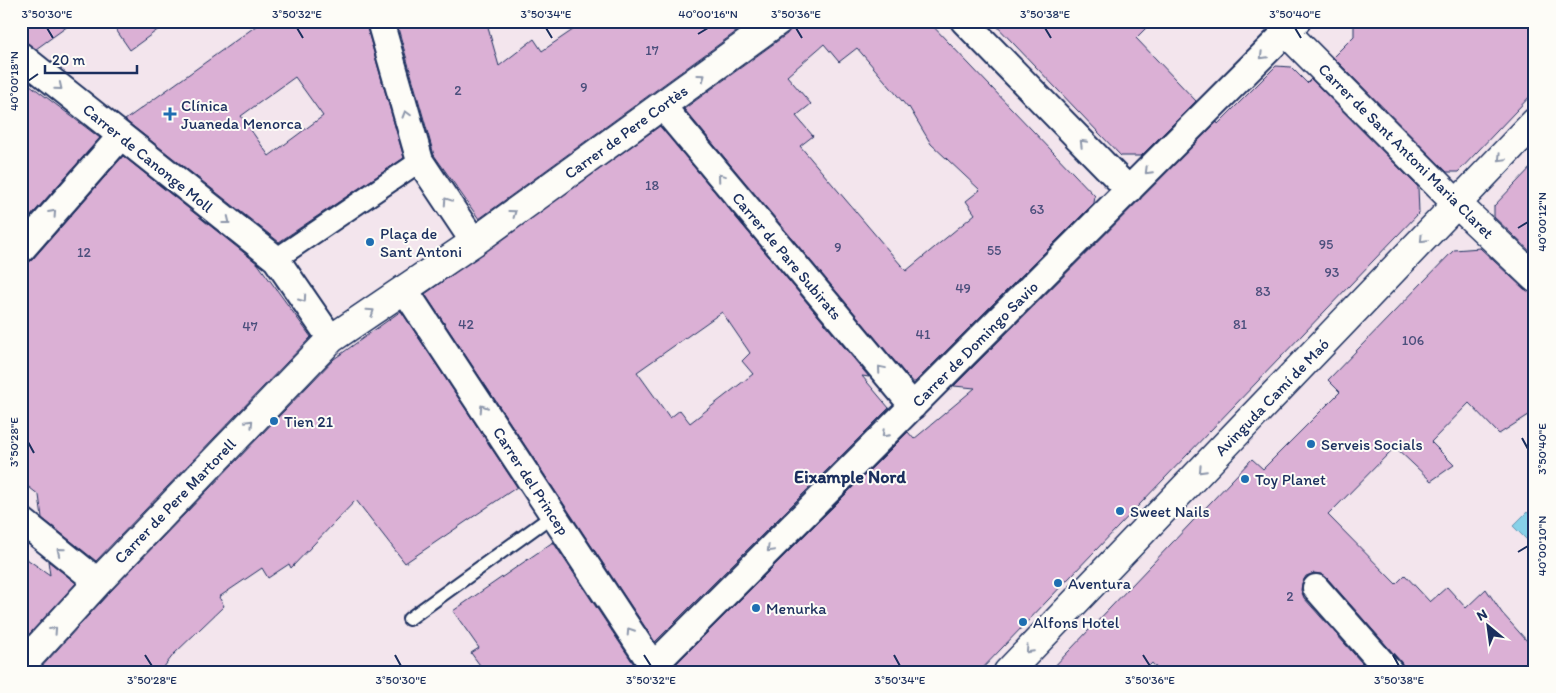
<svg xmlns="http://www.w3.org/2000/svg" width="1556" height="693" font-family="Itim,sans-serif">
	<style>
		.water { fill: #87d1e8; stroke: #5c90b1 }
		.building { fill: #dbb0d5; stroke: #1b2f5e; fill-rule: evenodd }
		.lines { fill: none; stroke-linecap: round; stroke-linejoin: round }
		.service-casing { stroke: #1b2f5e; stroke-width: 16 }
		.pedestrian-casing { stroke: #1b2f5e; stroke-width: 24 }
		.minor-casing { stroke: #1b2f5e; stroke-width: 30 }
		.tertiary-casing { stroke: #1b2f5e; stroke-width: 31 }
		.service { stroke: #fdfcf7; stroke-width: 12 }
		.pedestrian { stroke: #fdfcf7; stroke-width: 20 }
		.minor { stroke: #fdfcf7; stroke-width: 26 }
		.tertiary { stroke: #fdfcf7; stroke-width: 28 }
		.oneway { stroke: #8c96aa }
		.ticks { fill: none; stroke: #1b2f5e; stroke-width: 2 }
		.poi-dot { fill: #1f6fb2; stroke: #fdfcf7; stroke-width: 2 }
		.labels { text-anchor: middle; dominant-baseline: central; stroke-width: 4; stroke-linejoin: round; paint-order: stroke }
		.number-label { font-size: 14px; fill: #4b4f7c }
		.poi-label { font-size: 16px; fill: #1b2f5e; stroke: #fdfcf7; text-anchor: start }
		.street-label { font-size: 16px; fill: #1b2f5e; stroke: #fdfcf7 }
		.neighbourhood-label { font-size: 18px; font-weight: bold; fill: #1b2f5e; stroke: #fdfcf7 }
		.neatline { fill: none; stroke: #1b2f5e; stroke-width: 2 }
		.ticks-label { font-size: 12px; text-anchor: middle; fill: #1b2f5e }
	</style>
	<rect width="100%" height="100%" fill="#f3e5ed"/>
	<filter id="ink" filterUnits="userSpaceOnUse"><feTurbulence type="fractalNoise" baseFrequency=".02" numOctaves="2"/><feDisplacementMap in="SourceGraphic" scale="10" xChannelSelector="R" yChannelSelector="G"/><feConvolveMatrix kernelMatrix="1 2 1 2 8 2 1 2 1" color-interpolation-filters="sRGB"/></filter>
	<g filter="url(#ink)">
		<!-- water -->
		<path class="water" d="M1527,512L1535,519V548L1513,526Z"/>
		<!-- building -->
		<path class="building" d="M21,21H75L36,49L21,41Z
			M110,21H170L130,50Z
			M263,21H365L404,158L279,242L125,120ZM295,77L323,116L269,156L241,116Z
			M396,21H486L499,66L534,39L542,51L586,21H751L479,219L434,155Z
			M793,21H928L1095,196L1094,203L915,382H912L684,109L787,34ZM824,44L839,62L857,48L908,108L909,107L931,144L980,190L966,201L975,214L906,271L800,146L813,136L796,116L811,104L787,76Z
			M992,21H1153L1136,38L1196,101L1141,156H1121Z
			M1354,21H1535V91L1458,172H1447L1333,57L1354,36Z
			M1276,66L1291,67L1307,83L1311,79L1418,187L1419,213L979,672H672L671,669L908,432L914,439L975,388L954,386L1217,122L1218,124Z
			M21,78L100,138L21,227Z
			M660,126L869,377L862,376L889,408L655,642L425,294ZM722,312L750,353L742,361L753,374L690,423L680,410L670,418L637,372Z
			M123,156L258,264L311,337L96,561L42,518L39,495L21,481V265L32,260Z
			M1535,163V256L1494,217V206Z
			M1480,248L1524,289L1535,293V411L1499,434L1469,403L1431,442L1454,465L1431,481L1395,447L1328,515L1396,584L1405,575L1430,602L1447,587L1466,608L1486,589L1502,613L1535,650V672H1405L1401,662L1327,578L1321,574L1314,573L1306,576L1302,583L1301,590L1304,598L1370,672H1160L1152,663L1143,672H1049L1252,459L1263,469L1340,392L1328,380L1454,250Z
			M401,311L517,487L405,563L356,500L291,568L289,564L268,578L262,568L219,597L224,606L174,654L160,672H37L109,593L334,359Z
			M553,542L639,672H485L471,653L479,648L453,611Z
			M21,555L50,575L48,561L76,583L21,643Z"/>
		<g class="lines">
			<defs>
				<path id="service" d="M409,619L553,515"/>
				<path id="pedestrian" d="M276,259L420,161"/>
				<path id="minor" d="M380,21L420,161L474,242
					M964,21L1129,190
					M21,56L276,259L331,339
					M662,106L913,406
					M21,250L121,136
					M404,289L657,672
					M21,520L98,582
					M1316,588L1390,672
					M653,666L1297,21"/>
				<path id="tertiary" d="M1280,21L1286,32L1457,204L1535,278
					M21,666L98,582L331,339L474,242L778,21
					M1008,672L1535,122"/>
			</defs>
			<!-- service casing -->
			<use href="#service" class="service-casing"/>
			<!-- pedestrian casing -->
			<use href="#pedestrian" class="pedestrian-casing"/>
			<!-- minor casing -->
			<use href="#minor" class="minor-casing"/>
			<!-- tertiary casing -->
			<use href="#tertiary" class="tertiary-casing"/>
			<!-- service -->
			<use href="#service" class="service"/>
			<!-- pedestrian -->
			<use href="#pedestrian" class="pedestrian"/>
			<!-- minor -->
			<use href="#minor" class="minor"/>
			<!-- tertiary -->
			<use href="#tertiary" class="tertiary"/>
		</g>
		<!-- one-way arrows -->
		<defs><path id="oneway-chevron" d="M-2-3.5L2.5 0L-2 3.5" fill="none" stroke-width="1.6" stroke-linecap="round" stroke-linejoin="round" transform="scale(1.25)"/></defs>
		<g class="oneway">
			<use href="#oneway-chevron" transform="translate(1263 56) rotate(135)"/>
			<use href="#oneway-chevron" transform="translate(702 77) rotate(-36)"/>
			<use href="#oneway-chevron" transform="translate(59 87) rotate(39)"/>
			<use href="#oneway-chevron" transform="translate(406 114) rotate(-106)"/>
			<use href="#oneway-chevron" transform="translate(1083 143) rotate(-135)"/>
			<use href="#oneway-chevron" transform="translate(1501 158) rotate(134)"/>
			<use href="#oneway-chevron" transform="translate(1148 171) rotate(135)"/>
			<use href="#oneway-chevron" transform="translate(721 177) rotate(-130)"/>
			<use href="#oneway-chevron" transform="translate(447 201) rotate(-124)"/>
			<use href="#oneway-chevron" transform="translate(53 213) rotate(-48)"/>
			<use href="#oneway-chevron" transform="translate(513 213) rotate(-36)"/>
			<use href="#oneway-chevron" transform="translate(227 221) rotate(38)"/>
			<use href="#oneway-chevron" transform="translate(1423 239) rotate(134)"/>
			<use href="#oneway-chevron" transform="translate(303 299) rotate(55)"/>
			<use href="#oneway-chevron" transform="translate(371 312) rotate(-34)"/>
			<use href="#oneway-chevron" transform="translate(881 369) rotate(-130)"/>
			<use href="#oneway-chevron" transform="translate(483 408) rotate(-123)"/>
			<use href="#oneway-chevron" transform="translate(250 423) rotate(-46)"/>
			<use href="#oneway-chevron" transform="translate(885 434) rotate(135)"/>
			<use href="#oneway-chevron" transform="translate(1202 470) rotate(134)"/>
			<use href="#oneway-chevron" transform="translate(770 549) rotate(135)"/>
			<use href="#oneway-chevron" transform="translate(60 551) rotate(-141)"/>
			<use href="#oneway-chevron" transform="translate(54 630) rotate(-48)"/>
			<use href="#oneway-chevron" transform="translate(630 631) rotate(-123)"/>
			<use href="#oneway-chevron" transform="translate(1029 650) rotate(134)"/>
		</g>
	</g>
	<!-- ticks -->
	<path class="ticks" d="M47,28L53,38M297,28L303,38M546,28L552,38M796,28L802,38M1045,28L1051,38M1295,28L1301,38M698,34L708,28M28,81L38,74M1518,228L1528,222M1522,438L1528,449M28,442L34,453M1518,552L1528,546M145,655L152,666M395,655L401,666M644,655L651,666M894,655L900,666M1143,655L1150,666M1393,655L1399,666"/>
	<!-- markers -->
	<g class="poi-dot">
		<path d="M167.5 106.5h5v5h5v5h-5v5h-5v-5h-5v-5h5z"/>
		<circle cx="370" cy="242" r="5"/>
		<circle cx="274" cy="421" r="5"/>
		<circle cx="1311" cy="444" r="5"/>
		<circle cx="1245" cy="479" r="5"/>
		<circle cx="1120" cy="511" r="5"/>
		<circle cx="1058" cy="583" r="5"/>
		<circle cx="756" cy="608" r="5"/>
		<circle cx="1023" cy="622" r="5"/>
	</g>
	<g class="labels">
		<!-- number labels -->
		<g class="number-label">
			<text x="652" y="50">17</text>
			<text x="584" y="87">9</text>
			<text x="458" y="90">2</text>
			<text x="652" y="185">18</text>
			<text x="1037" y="209">63</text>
			<text x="1326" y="244">95</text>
			<text x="838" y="247">9</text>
			<text x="994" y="250">55</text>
			<text x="84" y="252">12</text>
			<text x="1332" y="272">93</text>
			<text x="963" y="288">49</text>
			<text x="1263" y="291">83</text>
			<text x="466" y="324">42</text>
			<text x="1240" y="324">81</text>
			<text x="250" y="326">47</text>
			<text x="923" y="334">41</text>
			<text x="1413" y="340">106</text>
			<text x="1290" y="596">2</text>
		</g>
		<!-- poi labels -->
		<g class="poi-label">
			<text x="181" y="105">Clínica<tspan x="181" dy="18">Juaneda Menorca</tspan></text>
			<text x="380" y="233">Plaça de<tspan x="380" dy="18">Sant Antoni</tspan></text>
			<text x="284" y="421">Tien 21</text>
			<text x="1321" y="444">Serveis Socials</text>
			<text x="1255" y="479">Toy Planet</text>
			<text x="1130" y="511">Sweet Nails</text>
			<text x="1068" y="583">Aventura</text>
			<text x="766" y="608">Menurka</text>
			<text x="1033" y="622">Alfons Hotel</text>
		</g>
		<!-- street labels -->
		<g class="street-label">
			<text transform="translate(626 132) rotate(-36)">Carrer de Pere Cortès</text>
			<text transform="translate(1406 151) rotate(45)">Carrer de Sant Antoni Maria Claret</text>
			<text transform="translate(148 158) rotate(39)">Carrer de Canonge Moll</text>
			<text transform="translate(787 256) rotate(50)">Carrer de Pare Subirats</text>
			<text transform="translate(975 344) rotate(-45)">Carrer de Domingo Savio</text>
			<text transform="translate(1272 397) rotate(-46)">Avinguda Camí de Maó</text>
			<text transform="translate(531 481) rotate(57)">Carrer del Princep</text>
			<text transform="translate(175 501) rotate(-46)">Carrer de Pere Martorell</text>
		</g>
		<!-- neighbourhood labels -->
		<g class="neighbourhood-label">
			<text x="850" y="477">Eixample Nord</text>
		</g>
	</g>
	<!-- margin -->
	<rect width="1556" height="693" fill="none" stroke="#fdfcf7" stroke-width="55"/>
	<!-- north arrow -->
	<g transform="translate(1488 626) rotate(331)" stroke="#fdfcf7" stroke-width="4" paint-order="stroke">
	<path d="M0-4L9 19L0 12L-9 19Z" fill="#1b2f5e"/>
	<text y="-8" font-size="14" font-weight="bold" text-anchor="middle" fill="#1b2f5e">N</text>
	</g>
	<!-- scale -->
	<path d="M45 65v8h92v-8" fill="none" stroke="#1b2f5e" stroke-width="2.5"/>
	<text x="52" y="65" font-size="15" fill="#1b2f5e" stroke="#fdfcf7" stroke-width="4" paint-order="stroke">20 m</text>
	<rect x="28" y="28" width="1500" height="638" class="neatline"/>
	<g class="ticks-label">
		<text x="47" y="18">3°50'30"E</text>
		<text x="297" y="18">3°50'32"E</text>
		<text x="546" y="18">3°50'34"E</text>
		<text x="708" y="18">40°00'16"N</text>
		<text x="796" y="18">3°50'36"E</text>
		<text x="1045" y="18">3°50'38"E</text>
		<text x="1295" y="18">3°50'40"E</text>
		<text transform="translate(14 81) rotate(-90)" y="4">40°00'18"N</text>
		<text transform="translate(1542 222) rotate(-90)" y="4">40°00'12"N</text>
		<text transform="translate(14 442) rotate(-90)" y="4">3°50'28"E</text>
		<text transform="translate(1542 449) rotate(-90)" y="4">3°50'40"E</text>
		<text transform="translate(1542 546) rotate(-90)" y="4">40°00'10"N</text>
		<text x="152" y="684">3°50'28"E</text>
		<text x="401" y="684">3°50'30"E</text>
		<text x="651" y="684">3°50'32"E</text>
		<text x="900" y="684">3°50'34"E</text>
		<text x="1150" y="684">3°50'36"E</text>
		<text x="1399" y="684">3°50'38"E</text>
	</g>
</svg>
